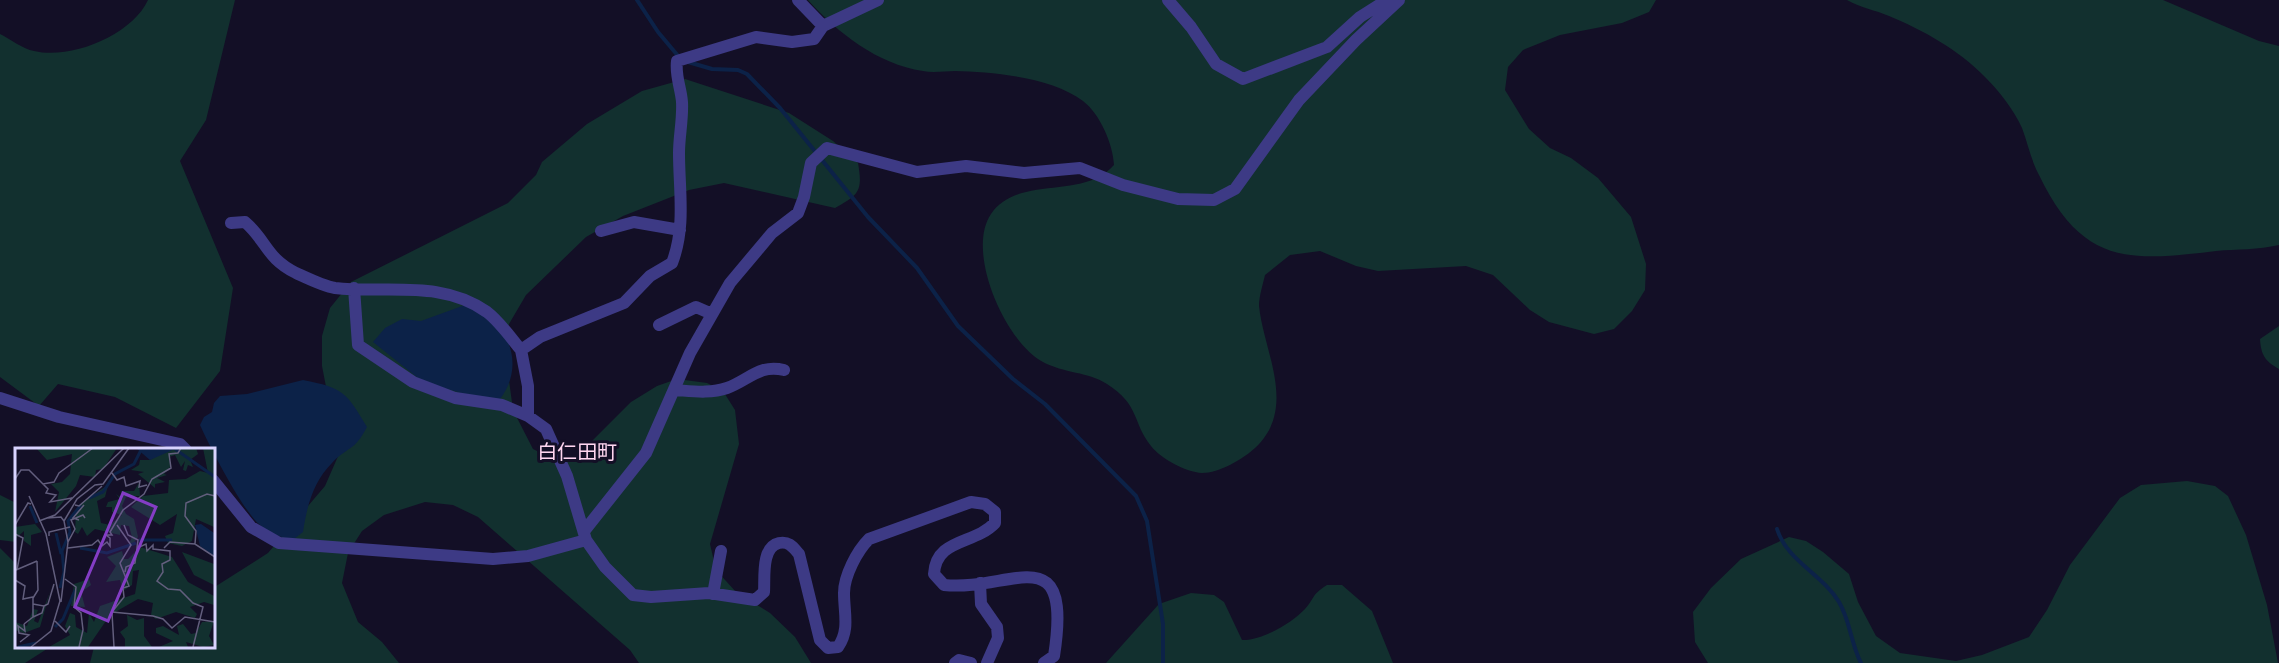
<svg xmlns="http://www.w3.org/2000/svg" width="2279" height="663" font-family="'IBM Plex Sans','Noto Sans JP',sans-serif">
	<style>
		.green { fill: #12302f }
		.water { fill: #0c2248 }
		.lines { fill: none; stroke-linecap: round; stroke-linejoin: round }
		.stream { stroke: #0c2248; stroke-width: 4 }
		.street { stroke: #3d3a85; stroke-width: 12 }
		.labels { text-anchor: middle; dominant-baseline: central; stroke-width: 6; stroke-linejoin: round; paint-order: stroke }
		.quarter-label { font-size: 20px; fill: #ffd6f0; stroke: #130f26 }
		.inset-river { fill: none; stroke: #0c2248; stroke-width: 3 }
		.inset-road { fill: none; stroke: #625e7d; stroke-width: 1.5 }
		.view { fill: #843dc5; fill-opacity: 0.15; stroke: #843dc5; stroke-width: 3 }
		.inset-edge { fill: none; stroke: #d9d4ff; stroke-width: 3 }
	</style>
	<rect width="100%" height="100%" fill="#130f26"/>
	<!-- green -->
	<path class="green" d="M148,0H235L206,120L180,161L233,288L220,371L176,428L115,397L58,384L39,406L0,377V34C10,39 23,49 34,51C71,60 132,35 148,0Z
		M808,0H1656L1649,12L1622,23L1560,35L1523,50L1508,67L1505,90L1529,129L1550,148L1571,158L1598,178L1631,217L1646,264L1645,290L1632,311L1614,329L1594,334L1549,322L1530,310L1493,275L1466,266L1378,271L1356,266L1320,251L1290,255L1265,275C1263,284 1259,296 1259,306C1264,353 1298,408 1255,448C1243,459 1219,473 1202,473C1186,472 1161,459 1151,446C1132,422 1140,405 1107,384C1089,372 1063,373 1043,362C1006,343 965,252 991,214C1015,179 1068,195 1100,176C1105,174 1110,169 1114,165C1113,144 1100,114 1083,101C1052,77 993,72 955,71C945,71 933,73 923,71C877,64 838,33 808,0Z
		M1847,0H2163L2259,41L2279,46V245C2258,250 2237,249 2216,251C2127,262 2082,264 2039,175C2031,160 2028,144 2022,128C2014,110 1999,91 1985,77C1959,50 1923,30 1889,16C1875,10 1861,8 1847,0Z
		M685,79L789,113L833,141L858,163C863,191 859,195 835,208L724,183L689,190L623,216L586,237L526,295L509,324L508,373L513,410L533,449L553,459L577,456L631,402L657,386L677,379L707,383L723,391L735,410L739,444L710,544L716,570L736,592L770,613L795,637L811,663H639L630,650L478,517L453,505L425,502L384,515L362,531L348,553L342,583L358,622L382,642L399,663H90L94,647L213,646V588L268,553L325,486L339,454L322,366V336L330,308L351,282L508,203L536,175L542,162L587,124L642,91Z
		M2279,326V369C2265,361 2261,355 2260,339Z
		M2187,481L2215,486L2228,496L2246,535L2267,605L2278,663H1708L1695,642L1693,612L1711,588L1741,559L1789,537L1806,541L1823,552L1849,574L1858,602L1876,636L1900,653L1956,661L1982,655L2029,637L2047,610L2070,565L2120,498L2141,485Z
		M0,495L16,503V542L0,540Z
		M0,548L16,564V646L50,647L25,663H0Z
		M1327,585H1342L1372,611L1393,663H1106L1159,604L1191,593L1214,595L1224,602L1242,640C1261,641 1292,623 1305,609C1315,598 1311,595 1327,585Z"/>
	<!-- water -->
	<path class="water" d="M465,305C476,311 493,318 501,329C517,352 516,378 500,399L475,397L423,382L373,342L385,328L402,319L421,321Z
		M303,380C344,388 346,392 367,427C354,452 348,446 332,463C313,482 307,506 303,532L294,539C280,538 271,534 260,525C242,510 210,447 200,425L204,417L212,412L214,403L220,396L247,394Z"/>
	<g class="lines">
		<!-- stream -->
		<path class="stream" d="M637,0L658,32L679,57
			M688,62L712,69L738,70L747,74L780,108L868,217L917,268L958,326L1013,379L1045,404L1136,496L1147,521L1163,624V663
			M1777,529C1787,561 1822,574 1839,602C1850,620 1851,644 1861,663"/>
		<!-- street -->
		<path class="street" d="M798,0L823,26
			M1168,0L1191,27L1216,64L1243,79L1327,47L1360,17L1387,0
			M231,223L245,222C267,241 266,258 296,273C307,278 323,286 335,288C386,294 441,279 487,312C500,322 511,338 521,350
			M601,231L634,222L680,230
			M354,288L358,345L413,382L455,398L502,405L528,416L546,429L567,476L586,540L605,567L633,595L651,597L709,593L755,600L764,592C765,578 761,547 779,543C789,541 793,547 799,554L820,640L828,648L838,647C850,630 844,613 844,593C844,576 857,551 869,539L971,502L985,504L995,512V523C974,545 936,538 934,574L944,585C1011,592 1073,534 1054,656L1044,663
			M659,325L696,307L712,314
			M674,390C691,391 710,394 727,388C749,380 759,364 784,370
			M0,398L59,417L180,444L186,450
			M528,416V386L521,350L540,337L624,303L650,276L672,263C686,227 679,190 679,153C679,136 683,119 682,102C681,88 675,76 677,61L756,37L792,42L814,39L823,26L878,0
			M213,480L251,527L279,543L493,559L528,556L586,540
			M585,530L646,453L690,353L730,283L772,233L798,213L804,197L811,163L827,148L917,172L966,166L1024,173L1080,168L1123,185L1178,199L1214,200L1235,189L1299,100L1356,40L1399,0
			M980,583L981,604L997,627L998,638L987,663
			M713,594L721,551
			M955,663L959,660L971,663"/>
	</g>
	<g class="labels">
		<!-- quarter labels -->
		<g class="quarter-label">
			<text x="577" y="451">白仁田町</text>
		</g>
	</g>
	<!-- overview -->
	<g transform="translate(15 448)">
		<rect width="200" height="200" fill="#130f26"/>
		<path d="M21,0H102L88,21L81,22L80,29L65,27L61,38L40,64L44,44L36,36L47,34L55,26L57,6L32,12ZM181,0L183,6L175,12L178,19L173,17L171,23L168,22L170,13L166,19L160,7L154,9L156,18L149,26L152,27L142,30L150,34L140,36V40L123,26L129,24L116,22L124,17L125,12H135L152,2ZM188,0H199V79L181,71L177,93L167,98L153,95L150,88L158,85L162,66L145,77L116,59L128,48L153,45L154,32L171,31L185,23L193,25ZM124,35L125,48L111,49L107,58L111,66L119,71L123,89L118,96L113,98L117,89L114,78L106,77L105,87L80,81L72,88L67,79L63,86L60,84L61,65L66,55L93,37L90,49L82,53L86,75L95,77L107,67L97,64V59H91L93,54L105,51L101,46L108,51L106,43H119ZM20,76L27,84L16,87V98L9,93V83L0,91V79ZM125,99L157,109L173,134L199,148V157L189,154L175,159L182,166L180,170L161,164L141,171L136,167L138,155L123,151L95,167L73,199H34L55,187L50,178L55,165L60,167L61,179L72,185L74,165L79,174L85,158L120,146L124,122L118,123L117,137L108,143L105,132L91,134L101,118L92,109L107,103L109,111H113ZM167,104L199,116V137L179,127ZM74,131L76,137L66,144L70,159L56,158L59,136ZM35,144L25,179L9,185L0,182V174L12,178L18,161L23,162L19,173L23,175ZM112,167L122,172L129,170V188L137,199H110V191L105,184L113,178ZM199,173L194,188L199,197L188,199L171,194L173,199H144L158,193L141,185V180L148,178L164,187L162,178L168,176L176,186L181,185L187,174Z" fill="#12302f"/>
		<path d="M121,0H162L135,12ZM186,76L199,85V108L185,98L180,77Z" fill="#0c2248"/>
		<path class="inset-river" d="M160,1L200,29M74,50L88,44L100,26L119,16L127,0M15,58L22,75M41,85L46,106M124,92H157M65,100L92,105L121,95M45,140L49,124L47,103L55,84L53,73L66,57M40,179L48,171L60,142M3,199L21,195"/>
		<path class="inset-road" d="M97,25L102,32L109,29L111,38L125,33L124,39L132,37M0,31L6,22H14L28,36L39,34L44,25L78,0M27,35L33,41L31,45L41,47L35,54L57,50M14,48L31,86L45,153L36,183L16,199M60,57L64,58L87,38M32,70L46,69L49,73M64,72L58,70L69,57M24,73L40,67L109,0M0,77L13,55L16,56M109,77L113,87L123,92L120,115L111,119L110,124M0,86L8,90L2,122M34,88V84L55,79M53,94L49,73L62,51L80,37L88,36L114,0M180,96L181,83L170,68L171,55L192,46L200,48M53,100L77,97L83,92L87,98L92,94L95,98V90L91,87H97L95,84L108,62L129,46L137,31L156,20L154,6L163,5L166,0M122,100L131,96L132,103L138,97V101L155,103V112L147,116L148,124L142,133L153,141L165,142L178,155L188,159L178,199M149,100L155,94L180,96L200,109M1,122L22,113M50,131L61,139L59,159L66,165L68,182L64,199M0,132L10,138L8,151L18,149V169L9,176M18,150L23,142L22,113M46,154L53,94L60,81L56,72L68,67L70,70M18,156L29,158L27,165L18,169M29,158L33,156L39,136M97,164L138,168L148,171L157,180L170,169L200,174M97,164L109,149L108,140L114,138L105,115L116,97L102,77M97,165L99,199M40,173L51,184L55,178M5,194L14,187L4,185L3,178L10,183L9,176"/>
		<path class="view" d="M108,45L141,59L93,173L60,159Z"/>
		<rect width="200" height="200" class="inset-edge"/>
	</g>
</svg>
